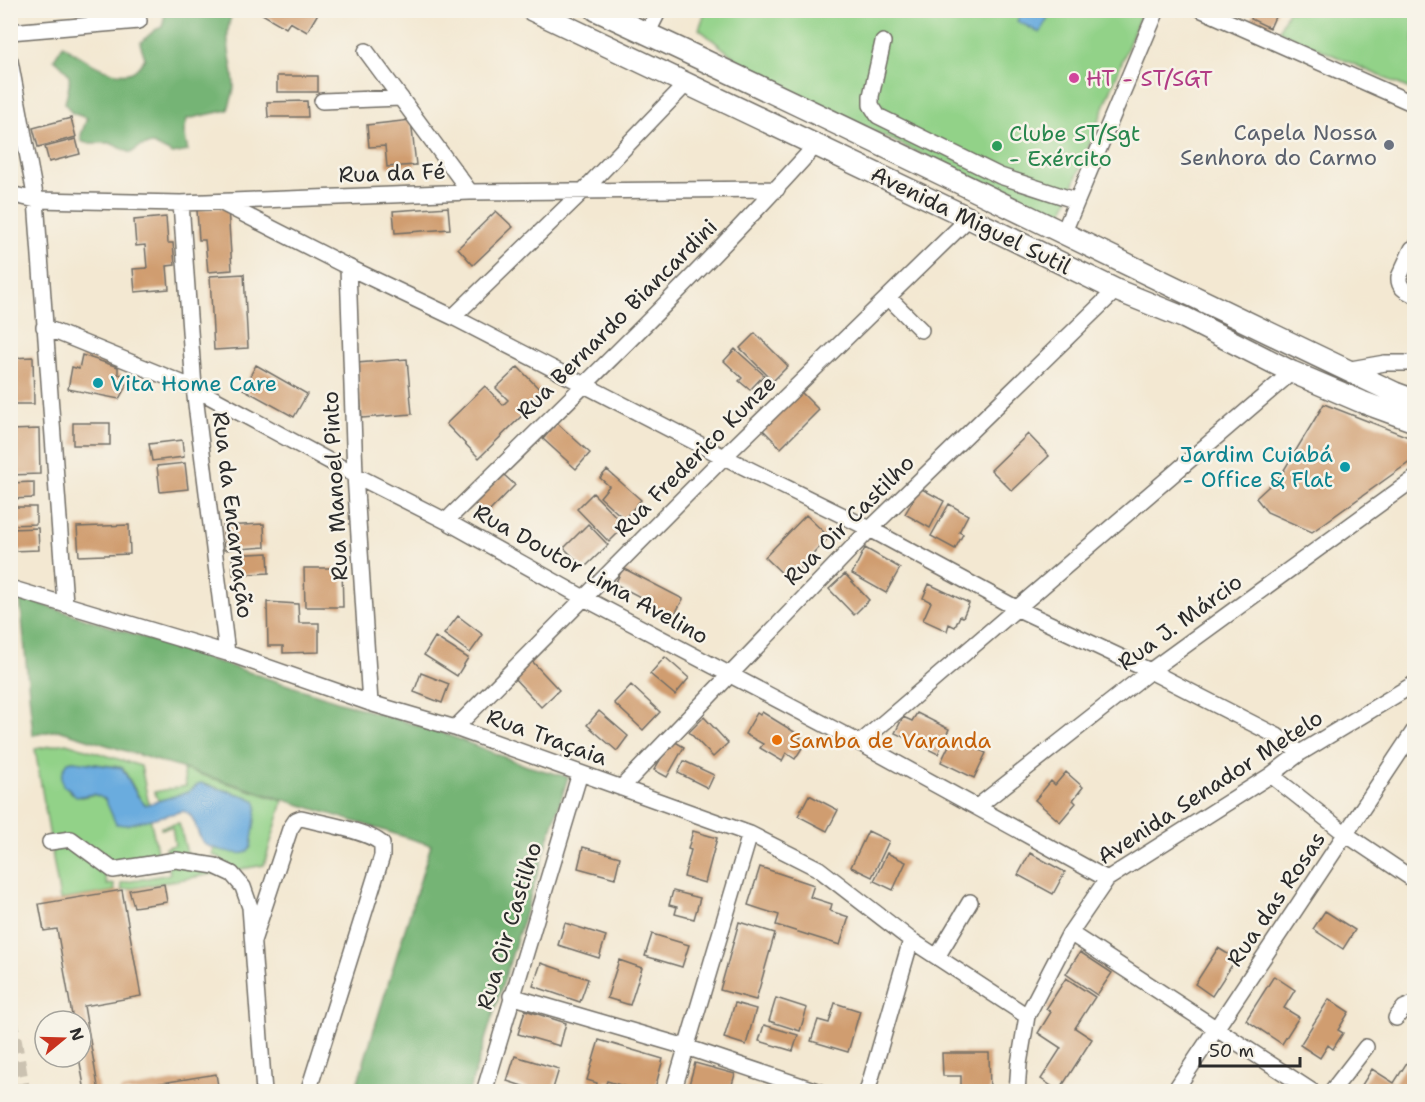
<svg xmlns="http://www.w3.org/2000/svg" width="1425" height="1102" font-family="'Shantell Sans',sans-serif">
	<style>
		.green { fill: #92d288; stroke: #5e7e5a; stroke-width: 1.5 }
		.forest { fill: #75b474; stroke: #507050; stroke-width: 1.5 }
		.water { fill: #6aacde; stroke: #4a6c84; stroke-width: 1.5 }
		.building { fill: #d09d70 }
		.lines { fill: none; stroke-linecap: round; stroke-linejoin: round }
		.minor-tunnel { stroke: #cbc2b1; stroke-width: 15; stroke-dasharray: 15 8; stroke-linecap: butt }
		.minor-casing { stroke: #716d65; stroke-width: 18 }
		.highway-casing { stroke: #716d65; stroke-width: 24 }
		.minor { stroke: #fff; stroke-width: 15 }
		.highway { stroke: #fff; stroke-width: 21 }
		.hotel-dot { fill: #d1479c; stroke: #f7f3e8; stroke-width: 2 }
		.worship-dot { fill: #6b7280; stroke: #f7f3e8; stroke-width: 2 }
		.leisure-dot { fill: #2e9e5b; stroke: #f7f3e8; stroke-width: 2 }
		.culture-dot { fill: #0f9aa8; stroke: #f7f3e8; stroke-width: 2 }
		.food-dot { fill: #e8710a; stroke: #f7f3e8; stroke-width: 2 }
		.labels { text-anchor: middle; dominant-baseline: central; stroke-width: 5; stroke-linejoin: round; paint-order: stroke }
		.hotel-label { font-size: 22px; fill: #b23c85; stroke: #f7f3e8; text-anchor: start }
		.worship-label { font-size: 22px; fill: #5b616d; stroke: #f7f3e8; text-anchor: end }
		.leisure-label { font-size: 22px; fill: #27864d; stroke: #f7f3e8; text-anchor: start }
		.street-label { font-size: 22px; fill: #2b2b2b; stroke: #f7f3e8 }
		.culture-label { font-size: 22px; fill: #0d838f; stroke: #f7f3e8; text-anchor: start }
		.food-label { font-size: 22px; fill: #c56008; stroke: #f7f3e8; text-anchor: start }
	</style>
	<rect width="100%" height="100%" fill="#f7f3e8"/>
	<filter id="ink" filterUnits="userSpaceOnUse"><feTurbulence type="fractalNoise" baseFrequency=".0167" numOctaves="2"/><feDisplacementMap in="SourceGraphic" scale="12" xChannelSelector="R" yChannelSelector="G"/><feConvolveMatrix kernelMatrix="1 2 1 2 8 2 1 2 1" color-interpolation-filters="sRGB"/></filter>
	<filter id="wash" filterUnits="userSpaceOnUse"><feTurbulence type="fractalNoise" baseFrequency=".008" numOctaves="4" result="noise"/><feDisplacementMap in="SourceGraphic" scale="24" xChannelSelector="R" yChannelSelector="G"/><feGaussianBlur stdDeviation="1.35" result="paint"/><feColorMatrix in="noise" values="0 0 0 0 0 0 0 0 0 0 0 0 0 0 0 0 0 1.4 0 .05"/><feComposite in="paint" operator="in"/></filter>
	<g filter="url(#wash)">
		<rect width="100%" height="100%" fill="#f3e8d2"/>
		<!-- green -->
		<path class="green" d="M706,10L1142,11L1060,219L760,78L699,29Z
			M1288,11H1414V91L1279,31Z
			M66,743L141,766L149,805L143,804L123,768L120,767L71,761L66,765L62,777C65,785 71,796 81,797C82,797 90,795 90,795C104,793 109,804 112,815L135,823L150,817L158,856L113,864L50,838L35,749Z
			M183,769L283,801L264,865L122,890L121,883L170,874L165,848L175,845L172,827L161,829V827L179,823L187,853L219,864L223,862L221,858L212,855L214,848L239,853L255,801L248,797L202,783L188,792L159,801L154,792L186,786Z
			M70,842L103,866L107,885L114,884L115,891L60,900L51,846Z"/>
		<!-- forest -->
		<path class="forest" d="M163,11H233C221,40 233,57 234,86C234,94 230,102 228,110L187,119L184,132L188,151L173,154L153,144L141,146L131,153L110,143H86L81,141V135L87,118L72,113L65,103C71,79 74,75 54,59L63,45C78,56 109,77 128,73C136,72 141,64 145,58L140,43L155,30L162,27L165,14Z
			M20,597L340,702L443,733L527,766L568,777L469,1091H355L431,845L58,730L33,735Z"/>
		<!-- water -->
		<path class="water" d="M1023,10H1051V11L1040,33L1017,21Z
			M74,761L122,768L137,795L145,805L188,792L200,783L248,797L255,801L257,806L251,847C248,850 248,852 244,853C238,855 211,848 206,845C194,836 199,816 183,811L126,825L116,824L105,799L93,794L76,797L68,788L63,786C60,778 63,769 68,762Z"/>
		<g id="blocks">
			<!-- building -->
			<path class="building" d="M263,10H320L307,32L290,22L286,28L262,14Z
				M1255,10H1278L1270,28L1251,19Z
				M277,76H318V92H277Z
				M307,101L308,117H268L267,102Z
				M71,118L76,137L38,147L33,128Z
				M411,120L416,165L387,167L385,146L369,147L367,125Z
				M76,139L80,154L49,162L45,147Z
				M448,207L450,229L395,233L393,211Z
				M228,208L232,270L208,272L205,240H199L197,210Z
				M496,211L513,227L473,265L458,248Z
				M166,217L168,243H173L175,265L167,266L169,289L135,292L133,269L147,268L145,245L136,246L134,220Z
				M244,274L248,348L214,350L210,276Z
				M755,333L788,366L773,381L740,348Z
				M735,349L764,375L750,390L739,381L742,378L724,361Z
				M82,355L118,367V374L131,377L119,399L68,389L72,367L79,369Z
				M33,357L34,404H10V358Z
				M407,359L412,414L362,418L357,363Z
				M256,365L307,394L294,417L243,389Z
				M518,367L544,394L479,458L446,424L485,386L503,405L508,400L496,388Z
				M799,390L819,410L781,448L761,428Z
				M1324,404L1411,438L1414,459L1312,532L1267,512L1256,498L1281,475Z
				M73,423H110V445H73Z
				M557,423L590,453L576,469L543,439Z
				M39,429L40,474L10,475L11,430Z
				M1028,434L1049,456L1012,491L991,470Z
				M182,440L184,457L152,461L149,444Z
				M185,463L188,489L160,492L157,466Z
				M607,470L641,500L624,519L600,497L609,486L600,478Z
				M503,474L515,485L486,515L474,503Z
				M34,482V498L10,499V483Z
				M920,488L944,501L930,528L905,514Z
				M593,493L625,526L609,542L577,509Z
				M949,504L968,515L959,532L963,534L955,549L931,536Z
				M10,507H36V524L10,525Z
				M806,515L829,537L789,580L765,557Z
				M264,524L265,547L224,550L223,526Z
				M588,524L608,545L584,568L564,548Z
				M129,525L130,554L79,556L77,527Z
				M38,528L39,550L10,551V529Z
				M865,548L900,568L886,593L852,574Z
				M268,553L269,573L233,575L232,555Z
				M304,568H342L343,607H305Z
				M623,568L683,599L671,621L646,608L650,602L615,584Z
				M845,574L869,600L854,615L829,589Z
				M929,584L969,603L963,617L960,616L955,627L949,624L947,631L923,620L931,602L923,598Z
				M267,602L298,604L299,623H319V652L283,653V646H268Z
				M458,616L483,635L470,653L444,634Z
				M435,637L468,658L457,676L424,655Z
				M665,657L689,678L675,695L650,674Z
				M531,660L559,690L541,707L513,677Z
				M421,673L449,684L442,703L414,692Z
				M631,685L660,712L643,730L614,703Z
				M599,711L628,736L617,751L587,725Z
				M762,712L801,736L796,745L802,748L795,759L786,753L782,761L760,748L763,744L745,734L757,713L760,715Z
				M917,713L949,729L938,754L895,733L903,717L912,721Z
				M704,717L728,743L713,757L689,732Z
				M953,737L986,753L974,778L941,762Z
				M672,740L684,747L667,777L654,770Z
				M684,761L714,775L708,788L678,773Z
				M1066,772L1083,787L1073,800L1076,803L1060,822L1035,800L1051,781L1055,785Z
				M809,795L838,810L827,831L798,816Z
				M693,831L717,838L705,883L684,877L691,850L688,849Z
				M868,831L889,841L872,877L851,867Z
				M583,847L620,857L615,878L578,868Z
				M887,853L906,862L893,890L874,881Z
				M1030,853L1065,872L1053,894L1018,875Z
				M760,867L814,885L810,897L832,904L830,911L849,917L840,945L776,925L779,915L748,905Z
				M164,884L167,902L134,907L129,890Z
				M122,890L141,996L84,1006L99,1092H85L79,1057H81V1021H73L57,929L44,931L39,904Z
				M673,891L700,898L694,919L675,914L677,907L669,905Z
				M1325,911L1355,930L1343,949L1313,929Z
				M739,922L775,933L756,1000L720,990Z
				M565,923L606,936L599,958L558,945Z
				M652,934L689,945L682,967L645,956Z
				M1218,948L1236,959L1212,996L1195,984Z
				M1080,952L1112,973L1097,995L1066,974Z
				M619,960L642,968L630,1005L607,998Z
				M541,963L588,979L580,1002L533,986Z
				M1274,976L1295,990L1284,1008L1299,1017L1282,1044L1246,1020Z
				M1066,978L1095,997L1075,1028L1092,1039L1059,1091L1041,1079L1061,1048L1038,1033L1051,1012L1046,1009Z
				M776,998L807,1008L800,1031L769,1021Z
				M1329,999L1349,1012L1338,1030L1343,1033L1333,1049L1328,1045L1320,1058L1300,1045Z
				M735,1003L756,1009L746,1045L724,1038Z
				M835,1003L860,1011L848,1052L811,1041L818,1020L829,1023Z
				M525,1010L566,1023L560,1046L518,1034Z
				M764,1025L798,1035L793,1051L759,1041Z
				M599,1040L663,1059L654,1092H642L607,1081L603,1092H595L597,1083L587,1080Z
				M942,1053H989L990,1092H961V1076H943Z
				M515,1056L559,1069L552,1092H541L507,1081Z
				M1411,1056L1414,1058V1092H1366L1360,1088L1372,1069L1394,1083Z
				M695,1063L735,1074L730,1092H687Z
				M216,1074L219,1092H120V1090Z"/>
		</g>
	</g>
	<g filter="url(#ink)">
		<use href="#blocks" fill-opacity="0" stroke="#716d65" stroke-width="1.5"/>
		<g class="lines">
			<!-- minor-tunnel -->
			<path class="minor-tunnel" d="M10,1015L23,1092"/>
			<defs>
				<path id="minor" d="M1202,10L1414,104
					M10,32L139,21
					M647,34L659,10
					M883,42L871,96V105L878,116L1000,176L1077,201
					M366,51L470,192
					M10,61L36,200L65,603
					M322,101L401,98
					M10,194L36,200L181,203L470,192L777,189
					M220,202L348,267L453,317L724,457L870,529L1016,608L1150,671L1277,736L1300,753
					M181,203L194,388L227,653
					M1063,234L1157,10
					M1414,249H1412L1399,277C1398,288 1406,291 1414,295
					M348,267L355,475L370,703
					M888,297L921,330
					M453,317L583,191L686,84
					M44,327L194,388L355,475L446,521L584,598L860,743L1107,879
					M1345,370L1385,363H1414
					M446,521C571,398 698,276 816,145
					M10,588L227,653L370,703L455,728L750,834L819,869L911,940L1027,1016
					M455,728L724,457L969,218
					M860,743L1292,372
					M1271,775L1347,835L1414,880
					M621,788L870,529L1116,290
					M977,807L1150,671L1414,479
					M50,842L71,839L113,870L176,860L215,866L232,874L243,887L250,907L264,1092
					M1070,933L1313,1092
					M253,941L290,829L296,820L301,818C321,823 369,831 382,844V856L308,1092
					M937,957L970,902
					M511,996L686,1047L820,1092
					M1396,1018L1404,1008L1411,1005L1414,1007
					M484,1092L580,773
					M673,1092L750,834
					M867,1092L911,940
					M1017,1092L1019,1064L1027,1016L1070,933L1107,879L1271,775L1300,753L1414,684
					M1174,1092L1414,731
					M1331,1092L1366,1047"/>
				<path id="highway" d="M532,10L969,218L1116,290L1185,318L1292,372L1362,402L1414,421
					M596,10C864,133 1128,267 1395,393L1414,400"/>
			</defs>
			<!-- minor casing -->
			<use href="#minor" class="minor-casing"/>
			<!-- highway casing -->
			<use href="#highway" class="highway-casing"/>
			<!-- minor -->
			<use href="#minor" class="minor"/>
			<!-- highway -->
			<use href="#highway" class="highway"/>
		</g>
	</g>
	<!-- markers -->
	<circle class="hotel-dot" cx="1074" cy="78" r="6"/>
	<circle class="worship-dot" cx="1389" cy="145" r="6"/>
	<circle class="leisure-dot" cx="997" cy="146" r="6"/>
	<g class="culture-dot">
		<circle cx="98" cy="383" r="6"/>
		<circle cx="1345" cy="467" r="6"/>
	</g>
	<circle class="food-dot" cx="777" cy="740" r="6"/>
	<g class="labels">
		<!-- hotel labels -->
		<g class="hotel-label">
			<text x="1086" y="78">HT - ST/SGT</text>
		</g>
		<!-- worship labels -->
		<g class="worship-label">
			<text x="1377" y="132">Capela Nossa<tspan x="1377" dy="25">Senhora do Carmo</tspan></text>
		</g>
		<!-- leisure labels -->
		<g class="leisure-label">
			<text x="1009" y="133">Clube ST/Sgt<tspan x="1009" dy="25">- Exército</tspan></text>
		</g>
		<!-- street labels -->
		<g class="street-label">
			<text transform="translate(392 173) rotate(-2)">Rua da Fé</text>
			<text transform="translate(971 220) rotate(26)">Avenida Miguel Sutil</text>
			<text transform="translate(617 319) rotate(-45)">Rua Bernardo Biancardini</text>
			<text transform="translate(695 456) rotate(-45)">Rua Frederico Kunze</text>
			<text transform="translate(335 486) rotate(-93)">Rua Manoel Pinto</text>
			<text transform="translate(233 515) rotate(83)">Rua da Encarnação</text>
			<text transform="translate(849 520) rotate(-45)">Rua Oir Castilho</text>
			<text transform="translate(591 574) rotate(29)">Rua Doutor Lima Avelino</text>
			<text transform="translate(1180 622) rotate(-36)">Rua J. Márcio</text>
			<text transform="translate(547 737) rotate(20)">Rua Traçaia</text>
			<text transform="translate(1210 787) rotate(-33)">Avenida Senador Metelo</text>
			<text transform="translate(1276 899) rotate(-56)">Rua das Rosas</text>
			<text transform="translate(509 926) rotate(-73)">Rua Oir Castilho</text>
		</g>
		<!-- culture labels -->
		<g class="culture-label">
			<text x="110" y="383">Vita Home Care</text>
			<text x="1333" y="454" text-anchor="end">Jardim Cuiabá<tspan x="1333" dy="25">- Office &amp; Flat</tspan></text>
		</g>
		<!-- food labels -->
		<g class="food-label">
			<text x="789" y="740">Samba de Varanda</text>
		</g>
	</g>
	<!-- margin -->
	<rect width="1425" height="1102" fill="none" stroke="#f7f3e8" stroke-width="36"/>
	<!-- north arrow -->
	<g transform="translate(63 1039) rotate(71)"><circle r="28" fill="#f7f3e8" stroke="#a5a39c" stroke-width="1.5"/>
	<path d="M0-4.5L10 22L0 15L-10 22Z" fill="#c8321e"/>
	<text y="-9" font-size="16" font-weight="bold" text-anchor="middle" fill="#2b2b2b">N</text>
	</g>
	<!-- scale -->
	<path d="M1200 1057v9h100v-9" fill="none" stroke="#2b2b2b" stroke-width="3"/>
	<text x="1209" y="1057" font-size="18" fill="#2b2b2b" stroke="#f7f3e8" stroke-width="4.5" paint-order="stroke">50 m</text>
</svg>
